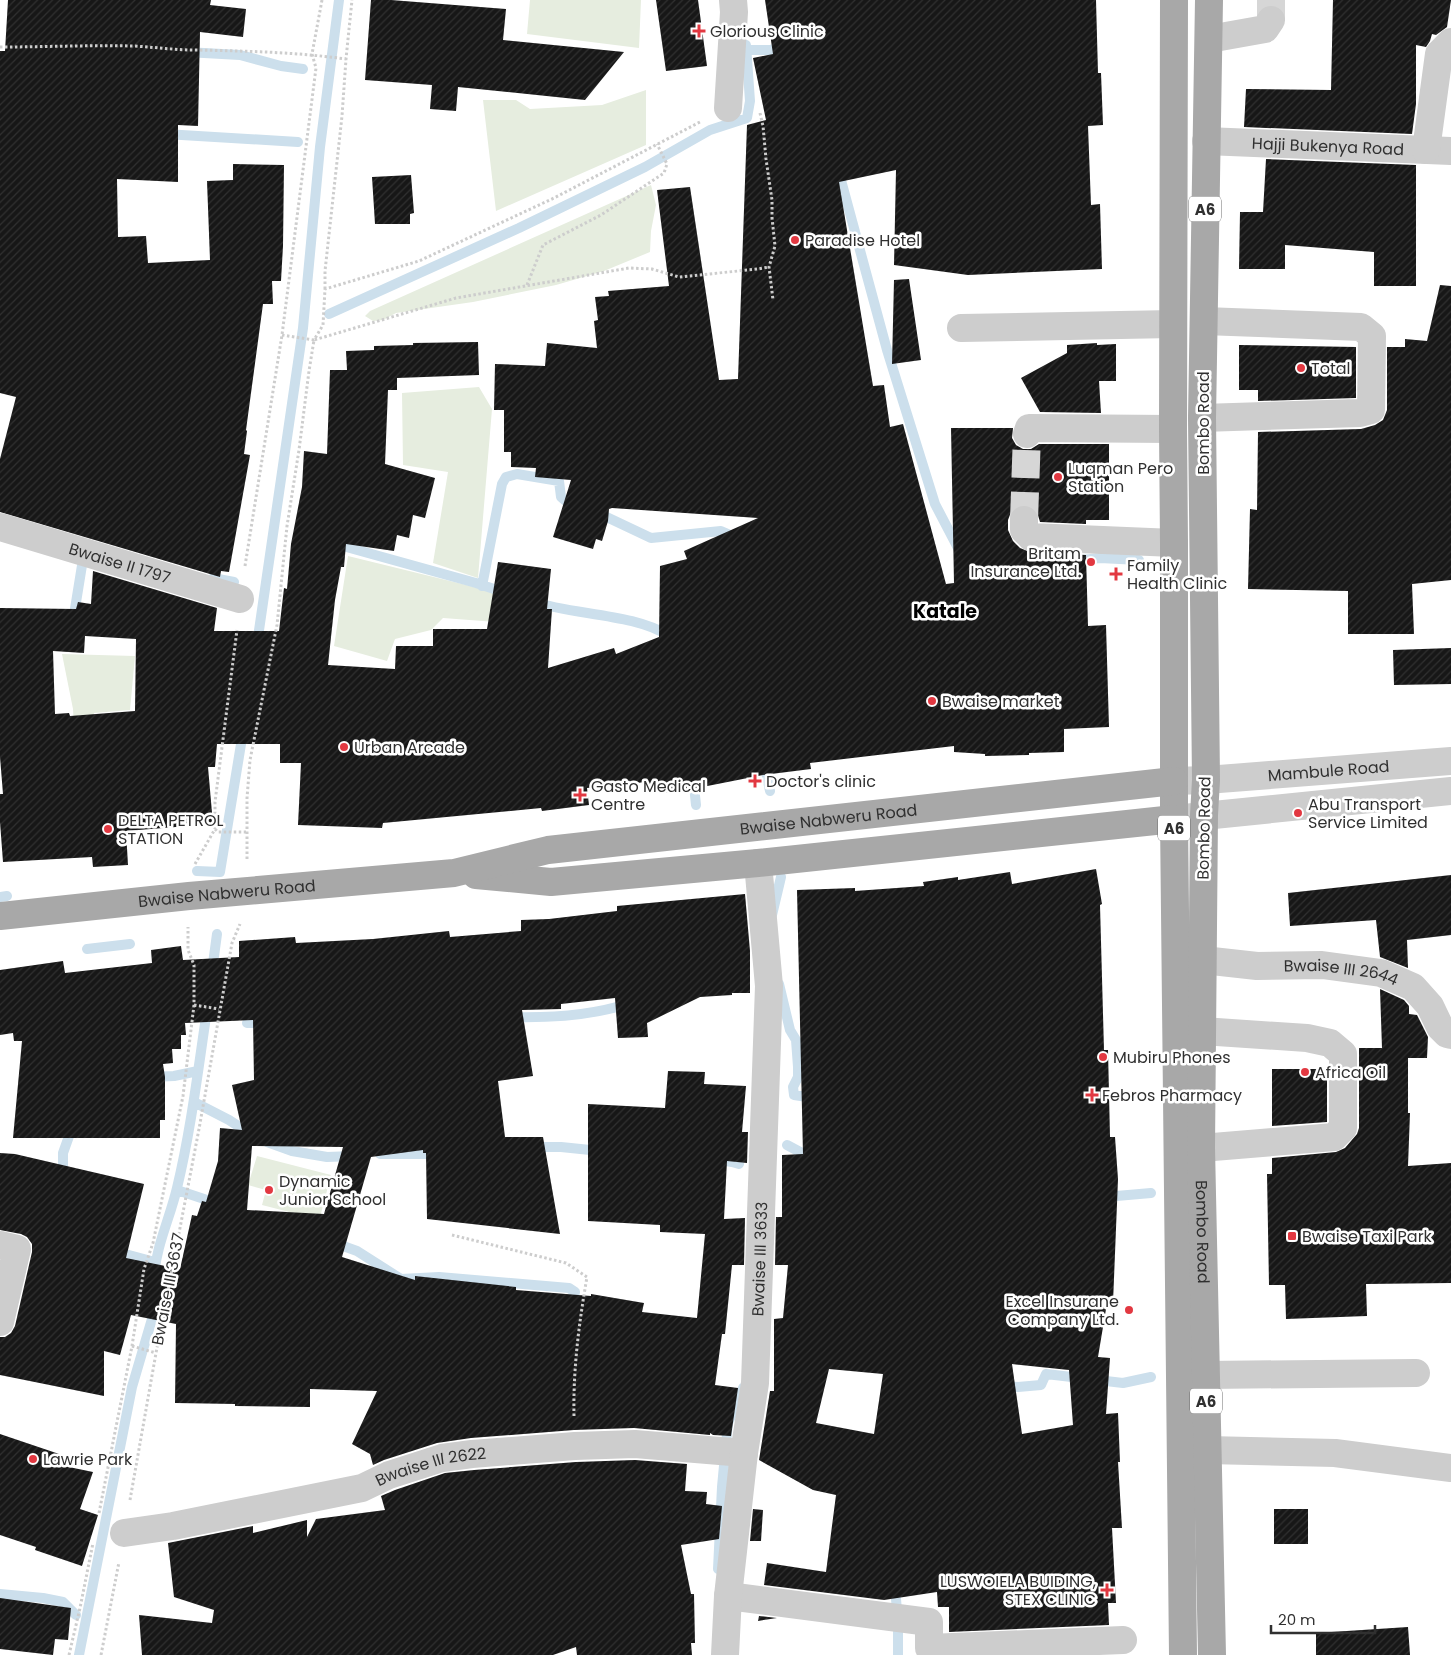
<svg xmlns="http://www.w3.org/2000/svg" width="1451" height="1655" font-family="Poppins,sans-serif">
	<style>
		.grass { fill: #e6eddf }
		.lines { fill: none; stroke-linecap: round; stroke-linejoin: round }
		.stream { stroke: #ccdfec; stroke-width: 10 }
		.building { fill: url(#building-hatch); fill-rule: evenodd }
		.minor-tunnel { stroke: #d6d6d6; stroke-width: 28; stroke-dasharray: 28 14; stroke-linecap: butt }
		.path { stroke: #cdcdcd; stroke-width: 3; stroke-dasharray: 2.5 2.5; stroke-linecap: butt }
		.minor { stroke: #cdcdcd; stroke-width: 28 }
		.major { stroke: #a8a8a8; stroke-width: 28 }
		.poi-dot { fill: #e23841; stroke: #fff; stroke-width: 2 }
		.labels { text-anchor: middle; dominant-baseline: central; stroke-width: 5; stroke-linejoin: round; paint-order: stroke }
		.shield { fill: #fff; stroke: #6e6e6e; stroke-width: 1 }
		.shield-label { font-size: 15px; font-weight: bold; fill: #303030 }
		.poi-label { font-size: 16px; fill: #303030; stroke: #fff; text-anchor: start }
		.street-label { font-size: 16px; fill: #303030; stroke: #fff }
		.quarter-label { font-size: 19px; font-weight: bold; fill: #000; stroke: #fff }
	</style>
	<defs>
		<pattern id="building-hatch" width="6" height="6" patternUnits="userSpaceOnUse" patternTransform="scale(1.25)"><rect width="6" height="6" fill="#171717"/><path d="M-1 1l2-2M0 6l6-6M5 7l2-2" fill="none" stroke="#303030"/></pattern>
	</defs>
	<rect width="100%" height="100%" fill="#fff"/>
	<!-- grass -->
	<path class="grass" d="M530,0H641L639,48L527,34Z
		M646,90V145L496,211L483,100H516L530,109L602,105Z
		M651,185L656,205L651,231L650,252L604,271L556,285L473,302L396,313L383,320L373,321L365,316L370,311Z
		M479,387L492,409L478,578L433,563L448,472L403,465L402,393Z
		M348,556L499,593L496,622L443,618L431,630L395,639L387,661L334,646Z
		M62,654L135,656L130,710L94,713L89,736L76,764L73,709Z
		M257,1156L331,1175L316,1233L301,1215L262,1205L266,1190L248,1185Z"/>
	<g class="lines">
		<!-- stream -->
		<path class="stream" d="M747,50H770L785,46
			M186,52L240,55L281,66L303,69
			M165,134L298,142
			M838,169L887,350L935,504L959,550
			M329,314L519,228L645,167L710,130L747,118L750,101L746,45
			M596,512L651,538L721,531L728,534L734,541
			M332,543L476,583L506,593
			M1073,561L1100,558L1139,560
			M213,578L234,582
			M482,586L502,484L506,477L517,474L559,481L561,497L568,503L575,504
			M534,602C574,615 636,614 669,636
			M73,621L84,553
			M257,644L303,328L320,147L339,0
			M764,762L770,791
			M693,776L696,805
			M197,871L220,872L243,732
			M0,897L7,896
			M772,915L781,877
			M87,949L130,944
			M212,971L217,934
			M779,984L790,1030L796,1040L798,1067V1077L793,1087L794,1095L814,1098
			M510,1017C548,1018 590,1016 627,1004
			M247,1023H266
			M152,1077L174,1076L198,1071
			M194,1102L229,1120L252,1135
			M267,1142L292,1151L327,1157L353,1156
			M787,1145L802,1153L810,1166
			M532,1147H561L600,1151
			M380,1154H438
			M720,1160L732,1162L739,1164
			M63,1179V1153L73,1125
			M177,1190L219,1204
			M1105,1197L1151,1193
			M332,1242L357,1251L401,1279L439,1277L569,1288L575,1292L573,1301
			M114,1251L155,1262
			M154,1277C156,1246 170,1218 177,1188C191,1130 198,1070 207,1010
			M1003,1386L1018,1387L1041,1385L1046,1374L1123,1383L1151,1377
			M718,1569L722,1487L728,1423L743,1388
			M895,1586L898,1624V1655
			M0,1594L43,1598L63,1602L76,1615
			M79,1655L132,1387L152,1319L153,1307"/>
	</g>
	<!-- building -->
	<path class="building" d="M8,0H211L210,5L246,9L243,37L200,32L198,126L178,125V182L117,179L118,237L146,236L148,263L210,260L207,181L233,180V164L284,165L283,246L281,281H272L273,304H263L246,430L247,431L244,454L250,455L229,572L221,571L220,577L0,512V459L16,397L0,393V51H5Z
		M371,0H391L506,9L503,40L624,52L585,100L458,87L456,111L430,109L432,85L365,80Z
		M656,0H698L707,66L666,71Z
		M765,0H1096L1098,73H1101L1103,125L1088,126L1091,205L1100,204L1102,269L968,275L894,265L896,170L839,182L873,386L884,385L890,427L903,424L946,584L954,583L951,428H1013L1012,438L1016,445L1023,449H1031L1039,444H1109V520H1086V524L1040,522L1037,512L1031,506L1024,504L1017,506L1011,512L1008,520V530L1013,541L1020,548L1030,552L1086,555L1088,626L1106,625L1109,727L1064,729V752L1029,753V755L985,756V754L954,752V746L810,763L811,769L763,775L677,792L646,793V782L587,788L589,805L542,811L541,808L383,823L382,828L298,825L301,763H280V744H217L215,767H208L213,824L126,831L128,865L93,867L92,857L3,862L0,822V794H3L0,757V608L76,609L78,602L91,604L93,571L217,608L214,631H279L284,588L287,589L291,544L302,487L304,451L327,454L330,370H347L346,351L374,350V346L413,345V343L478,342L479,375L397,378V390H388L385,464L435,478L425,518L413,515L409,538L397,535L394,551L346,544L344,567H341L335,600L328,665L395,669L396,646H433V629H487L498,562L551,569L547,609H552L548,668L614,648L616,654L659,637L660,566L687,559L684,551L758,518L612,508L609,509L608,521L602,541L596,539L593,549L553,537L571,480L535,477L536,468L511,467V452H504V410H494L495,364L545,366L547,343L597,348L594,321L598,320L595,297L609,296L608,291L669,286L657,190L690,187L719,380L738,379L747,125L766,120L753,58L773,54ZM85,636L136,639L135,711L70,716L69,713L55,714L53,651L84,653Z
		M1333,0H1451L1447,27L1436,35L1432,34L1430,41L1426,47L1416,45V104L1412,134L1244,127L1246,89L1331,90Z
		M1266,159L1416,165V286H1374V252L1285,245V269H1239L1240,212H1263Z
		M411,175L414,213L410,214V224H375L372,177Z
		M909,279L921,360L892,364L894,280Z
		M1440,285L1451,286V580L1412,584L1414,634H1348V591L1248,589L1250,509L1257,510L1258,432L1361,429L1375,425L1383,420L1387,410V347H1405V339L1427,341Z
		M1097,343V345L1116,344V381H1099L1101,413L1040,412L1021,378L1067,353V345Z
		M1239,345L1356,347V398L1258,401V390H1239Z
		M1451,648V684L1394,685L1393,650Z
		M1096,869L1102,904L1100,905L1104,1050H1108L1110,1137H1115L1118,1179L1113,1303H1107L1098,1357L1110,1358L1106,1414L1118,1413L1120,1462H1118L1122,1528H1112L1116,1603H1108L1109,1625L949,1632V1607H938L937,1592L884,1600L764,1585L767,1563L826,1572L836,1495L813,1490L759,1460L770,1391H774V1319L783,1318L788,1265H775L776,1217H782V1155L803,1154L797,890L855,888V891L924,886L923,882L958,877V880L1010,872L1012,884ZM1012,1364L1069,1370L1073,1425L1022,1434ZM829,1369L883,1374L874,1434L816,1423Z
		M1451,875V935L1407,940L1408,968L1380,957L1376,920L1290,926L1288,893Z
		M745,894L750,951V993H732V995L700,997L647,1023L648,1037L618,1038L615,998L561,1004V1009L522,1010L533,1076L498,1081L505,1137H543L560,1234L427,1219L426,1153H423V1150L371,1157L342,1257L415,1280V1276L516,1287V1290L591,1296V1294L644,1303L642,1312L697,1318L705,1234L660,1232V1225L588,1221V1104L665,1108L668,1071L705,1072L704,1084L746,1086L742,1132H748L747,1163L727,1161L724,1219L745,1218L744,1265H732L725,1334H722L715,1385L738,1388L731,1436L713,1435L710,1433V1435L634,1428L574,1430L471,1438L437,1443L384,1460L373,1465L370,1454L352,1444L377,1391L310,1389V1407L235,1406V1404L175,1403L176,1324L131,1315L120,1355L104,1351V1396L0,1375V1337H5L11,1333L15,1326L32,1252V1244L27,1237L21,1234L0,1230V1153L15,1154L144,1184L126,1258L180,1269L192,1215L197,1216L202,1201L206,1202L218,1161L220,1128L242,1130L232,1085L254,1080L253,1020L185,1023L186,1035H181V1049H172L173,1063L163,1064L165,1077V1120H160V1138H13L22,1041H14L13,1033L0,1035V970L63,961L65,973L152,963L151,950L181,946L183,960L239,957V941L295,937L296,943L373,939L449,931L450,937L521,931V920L549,919L617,911V906ZM252,1146L343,1147L324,1214L247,1210Z
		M1380,989L1404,1000L1409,1006V1014L1417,1015L1428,1037L1427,1058H1408V1113H1410L1408,1166L1451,1163V1283L1366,1284L1367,1316L1286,1319L1285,1285H1269L1267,1174H1272V1158L1336,1152L1345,1148L1357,1134L1359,1128V1048H1382Z
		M1272,1069H1327V1122L1272,1126Z
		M0,1434L68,1457L64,1466L93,1472L80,1509L98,1515L82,1566L35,1550L36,1547L0,1535Z
		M635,1460L687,1464L685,1491L707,1492L706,1504L722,1506L719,1539L681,1545L691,1594H694L695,1643H691L692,1655H577L576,1647L553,1655H142L139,1615L212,1623L214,1610L174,1597L168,1543L253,1526V1533L307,1520V1537L316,1519L385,1510L381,1496L395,1490L445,1473L474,1470L576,1462Z
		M753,1509L763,1510L761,1541H750Z
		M1274,1509H1308V1544H1274Z
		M0,1598L71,1608L68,1640L55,1639L53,1655L0,1649Z
		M759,1616L777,1618L758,1621Z
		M1408,1627L1410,1655H1316V1633Z"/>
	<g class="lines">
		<!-- minor-tunnel -->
		<path class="minor-tunnel" d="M1271,20V0
			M1024,520L1027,434"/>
		<!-- path -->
		<path class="path" d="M0,47C44,47 89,45 133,46C154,47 174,50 194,50C245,51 295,52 346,59
			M760,113L763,126L766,159L772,200V218L775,246L769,267L773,300
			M527,285L543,245L601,215L664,173L667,164L657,144
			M325,289V271L342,116L346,59L352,0
			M282,335L314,340L323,325L325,289L419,261L554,198L700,122
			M245,566L282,335L316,68L312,54L322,0
			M215,829L218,832H246
			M247,859V798L250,760L277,625L287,526L299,450L309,371L314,340L456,298L629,268L652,269L679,277L758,269L769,267
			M195,864L215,829V802L237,630
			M194,1005L219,1009
			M452,1235L566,1263L587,1277C579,1323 573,1369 574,1416
			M132,1346L156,1353
			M130,1500L156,1353L199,1129L232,943L240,924
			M99,1513L132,1346L144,1269L153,1243L183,1096L194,1005V965L188,950V927
			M69,1655L80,1608L93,1543
			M101,1655L119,1562"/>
		<!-- minor -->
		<g class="minor">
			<path d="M1209,39L1265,29L1271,20"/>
			<path d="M728,108L734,12L733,0"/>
			<path id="s1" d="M1206,141L1451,151"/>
			<path d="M1426,150L1439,54L1451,42"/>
			<path d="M961,328L1173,324"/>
			<path d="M1202,418L1360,413L1371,410L1372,336L1361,327L1204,321"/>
			<path d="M1027,434L1029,428L1173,429"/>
			<path d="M1024,520V530L1031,537L1174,543"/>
			<path id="s2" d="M0,527L240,599"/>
			<path id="s3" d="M1174,781L1206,780L1451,761"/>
			<path d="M1174,819L1451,791"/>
			<path id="s4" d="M1203,960L1257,966L1322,965L1381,973L1413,987L1430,1006L1440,1027L1447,1034L1451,1035"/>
			<path d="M1201,1148L1334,1137L1343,1128V1054L1330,1043L1307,1038L1202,1031"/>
			<path d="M0,1245L17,1249L0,1322"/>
			<path d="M1206,1375L1416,1373"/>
			<path d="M1207,1450L1335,1453L1451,1468"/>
			<path id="s5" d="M124,1533L173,1526L362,1488L389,1475L442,1458L472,1454L575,1446L635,1444L744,1453"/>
			<path d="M728,1596L929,1622V1648L1123,1640"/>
			<path id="s6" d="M725,1655L728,1596L744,1453L755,1383L769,986L758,863"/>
		</g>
		<!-- major -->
		<g class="major">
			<path d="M1174,0L1173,429L1174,543V819L1183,1655"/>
			<path id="s7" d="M1209,0L1202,418L1206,780L1204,815L1201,1148L1212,1655"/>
			<path d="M476,875L551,882L758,863L1174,819"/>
			<path id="s8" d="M0,916L189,896L454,873L548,850L1174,781"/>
		</g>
	</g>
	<!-- markers -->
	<g class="poi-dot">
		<path d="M696.5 23.5h5v5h5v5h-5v5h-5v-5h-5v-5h5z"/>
		<circle cx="795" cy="240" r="5"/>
		<circle cx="1301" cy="368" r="5"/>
		<circle cx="1058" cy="477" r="5"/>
		<circle cx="1091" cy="562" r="5"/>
		<path d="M1113.5 566.5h5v5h5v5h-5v5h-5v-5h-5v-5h5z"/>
		<circle cx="932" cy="701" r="5"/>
		<circle cx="344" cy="747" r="5"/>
		<path d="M752.5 773.5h5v5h5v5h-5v5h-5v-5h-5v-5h5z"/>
		<path d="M577.5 787.5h5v5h5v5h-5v5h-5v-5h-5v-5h5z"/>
		<circle cx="1298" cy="813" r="5"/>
		<circle cx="108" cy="829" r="5"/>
		<circle cx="1103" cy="1057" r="5"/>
		<circle cx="1305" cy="1072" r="5"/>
		<path d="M1089.5 1087.5h5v5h5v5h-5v5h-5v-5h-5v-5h5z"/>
		<circle cx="269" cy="1190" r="5"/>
		<rect x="1287" y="1231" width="10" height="10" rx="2.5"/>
		<circle cx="1129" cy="1310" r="5"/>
		<circle cx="33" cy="1459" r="5"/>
		<path d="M1104.5 1582.5h5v5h5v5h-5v5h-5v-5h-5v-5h5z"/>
	</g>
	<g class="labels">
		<!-- shield labels -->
		<g class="shield">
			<rect x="1189" y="196.5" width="32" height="25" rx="4"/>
			<rect x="1158" y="815.5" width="32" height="25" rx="4"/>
			<rect x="1190" y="1388.5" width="32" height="25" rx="4"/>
		</g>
		<g class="shield-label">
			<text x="1205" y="209">A6</text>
			<text x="1174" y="828">A6</text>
			<text x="1206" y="1401">A6</text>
		</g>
		<!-- poi labels -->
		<g class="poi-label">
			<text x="710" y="31">Glorious Clinic</text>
			<text x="805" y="240">Paradise Hotel</text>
			<text x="1311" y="368">Total</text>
			<text x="1068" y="468">Luqman Pero<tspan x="1068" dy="18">Station</tspan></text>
			<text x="1081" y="553" text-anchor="end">Britam<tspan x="1081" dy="18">Insurance Ltd.</tspan></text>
			<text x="1127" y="565">Family<tspan x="1127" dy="18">Health Clinic</tspan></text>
			<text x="942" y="701">Bwaise market</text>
			<text x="354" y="747">Urban Arcade</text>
			<text x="766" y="781">Doctor's clinic</text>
			<text x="591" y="786">Gasto Medical<tspan x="591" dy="18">Centre</tspan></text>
			<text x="1308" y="804">Abu Transport<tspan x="1308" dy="18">Service Limited</tspan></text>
			<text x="118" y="820">DELTA PETROL<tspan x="118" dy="18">STATION</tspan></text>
			<text x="1113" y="1057">Mubiru Phones</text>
			<text x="1315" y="1072">Africa Oil</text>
			<text x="1102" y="1095">Febros Pharmacy</text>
			<text x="279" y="1181">Dynamic<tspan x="279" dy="18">Junior School</tspan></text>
			<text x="1302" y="1236">Bwaise Taxi Park</text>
			<text x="1119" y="1301" text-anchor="end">Excel Insurane<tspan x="1119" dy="18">Company Ltd.</tspan></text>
			<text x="43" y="1459">Lawrie Park</text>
			<text x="1096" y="1581" text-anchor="end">LUSWOIELA BUIDING,<tspan x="1096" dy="18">STEX CLINIC</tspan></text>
		</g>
		<!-- street labels -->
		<g class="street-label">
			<text stroke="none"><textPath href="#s1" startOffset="122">Hajji Bukenya Road</textPath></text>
			<text transform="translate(1203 423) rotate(-90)">Bombo Road</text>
			<text stroke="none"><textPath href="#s2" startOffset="125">Bwaise II 1797</textPath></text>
			<text stroke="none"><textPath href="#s3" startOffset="155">Mambule Road</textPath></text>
			<text stroke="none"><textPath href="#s8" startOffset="835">Bwaise Nabweru Road</textPath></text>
			<text transform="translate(1204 828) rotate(-89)">Bombo Road</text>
			<text stroke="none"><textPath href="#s8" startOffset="228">Bwaise Nabweru Road</textPath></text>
			<text stroke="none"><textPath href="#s4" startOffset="139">Bwaise III 2644</textPath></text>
			<text stroke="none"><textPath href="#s7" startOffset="1232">Bombo Road</textPath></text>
			<text stroke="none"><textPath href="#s6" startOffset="398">Bwaise III 3633</textPath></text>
			<text transform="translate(168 1289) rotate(-79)">Bwaise III 3637</text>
			<text stroke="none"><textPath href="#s5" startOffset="315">Bwaise III 2622</textPath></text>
		</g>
		<!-- quarter labels -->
		<g class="quarter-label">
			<text x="945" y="611">Katale</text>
		</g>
	</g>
	<!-- scale -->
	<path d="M1271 1625v8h104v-8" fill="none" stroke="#303030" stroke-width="2.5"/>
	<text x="1278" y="1625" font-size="15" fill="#303030" stroke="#ffffff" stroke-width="4" paint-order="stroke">20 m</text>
</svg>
